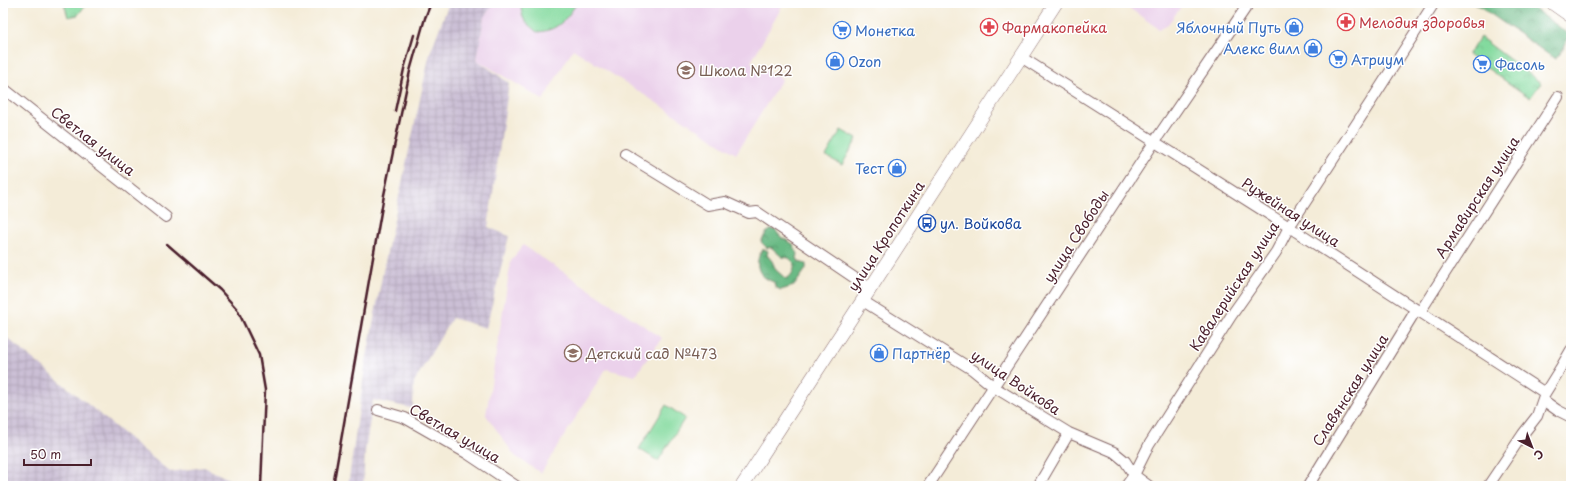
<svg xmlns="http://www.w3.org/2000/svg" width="1574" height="489" font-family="'Playpen Sans',sans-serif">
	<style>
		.built { fill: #ebd1eb }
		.industrial { fill: url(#industrial-grid) }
		.green { fill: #83da9e; stroke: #667c64 }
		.forest { fill: url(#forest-crowns); stroke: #5a6c58 }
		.park { fill: url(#park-crowns); stroke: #667c64 }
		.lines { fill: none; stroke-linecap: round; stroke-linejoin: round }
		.minor-casing { stroke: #866768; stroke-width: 12 }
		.major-casing { stroke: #866768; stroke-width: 14 }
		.highway-casing { stroke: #866768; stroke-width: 16 }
		.minor { stroke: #fff; stroke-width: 10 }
		.major { stroke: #fff; stroke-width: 13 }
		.highway { stroke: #fff; stroke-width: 15 }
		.rail { stroke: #4a1f2b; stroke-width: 2.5 }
		.labels { text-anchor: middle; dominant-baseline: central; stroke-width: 3; stroke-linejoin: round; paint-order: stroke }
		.health-label { font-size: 14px; fill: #be3a42; stroke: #fff; text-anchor: start }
		.shop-label { font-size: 14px; fill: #366cbe; stroke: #fff; text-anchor: start }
		.education-label { font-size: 14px; fill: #785e54; stroke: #fff; text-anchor: start }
		.street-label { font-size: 14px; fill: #4a1f2b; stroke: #fff }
		.transit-label { font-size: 14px; fill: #164399; stroke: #fff; text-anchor: start }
	</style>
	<defs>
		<pattern id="industrial-grid" width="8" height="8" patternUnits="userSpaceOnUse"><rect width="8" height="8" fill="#cbbfd5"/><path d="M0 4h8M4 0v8" fill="none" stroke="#b0a4b7"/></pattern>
		<pattern id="forest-crowns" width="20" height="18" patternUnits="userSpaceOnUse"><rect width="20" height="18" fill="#6aba85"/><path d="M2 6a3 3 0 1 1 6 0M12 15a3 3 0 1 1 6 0" fill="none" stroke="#59976d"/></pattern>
		<pattern id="park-crowns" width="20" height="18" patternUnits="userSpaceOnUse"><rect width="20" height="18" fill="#83da9e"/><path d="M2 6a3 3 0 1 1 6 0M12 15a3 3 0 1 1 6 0" fill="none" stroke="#73bb88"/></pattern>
	</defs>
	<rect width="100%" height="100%" fill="#fff"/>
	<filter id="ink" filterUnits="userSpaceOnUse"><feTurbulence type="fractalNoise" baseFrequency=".025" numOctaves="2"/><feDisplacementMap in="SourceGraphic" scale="8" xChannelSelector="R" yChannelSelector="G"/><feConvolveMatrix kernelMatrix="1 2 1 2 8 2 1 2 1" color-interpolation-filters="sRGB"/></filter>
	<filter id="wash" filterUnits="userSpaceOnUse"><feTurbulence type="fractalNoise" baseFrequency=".012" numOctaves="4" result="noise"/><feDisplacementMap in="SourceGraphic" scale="16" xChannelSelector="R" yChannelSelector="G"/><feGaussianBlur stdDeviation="0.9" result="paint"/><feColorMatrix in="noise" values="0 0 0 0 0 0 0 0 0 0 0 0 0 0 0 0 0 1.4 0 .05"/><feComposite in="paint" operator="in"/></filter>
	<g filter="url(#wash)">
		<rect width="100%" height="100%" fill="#f4ecd8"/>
		<!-- built -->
		<path class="built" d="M494,3H784L751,62L782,79L736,154L573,49L543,100L477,60L484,17Z
			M1122,3H1184L1168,24L1159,29Z
			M523,245L662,338L635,376L606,369L541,473L515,456L486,415L511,261Z"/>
		<!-- industrial -->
		<path class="industrial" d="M449,3H494L484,17L477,60L509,83L488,227L509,236L486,328L452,318L414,382L413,406L411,408L373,400L365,452L363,486H348L365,367L384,266L430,53Z
			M6,337L170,472L204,467L243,486H3V340Z"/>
		<!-- green -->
		<path class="green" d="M521,3H577C566,19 558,31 537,32C525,22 521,20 521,3Z
			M841,130L857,139L842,165L826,156Z
			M666,405L685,418L658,461L639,449Z"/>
		<!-- forest -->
		<path class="forest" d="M1475,3H1526L1570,35L1561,53L1555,59Z
			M772,229L775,230L781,237L793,244L798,254L797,258L799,262L806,264V269L794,286L781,290L775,287L774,282C758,277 754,265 761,251L764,249L768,251L767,255L772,261L776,270L786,279C792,276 794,270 795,264L789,258L782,257L771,247L767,248L761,242L766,233Z"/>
		<!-- park -->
		<path class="park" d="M64,3H87L78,15L68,17Z
			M1480,37L1541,83L1530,98L1468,55Z"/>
	</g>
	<g filter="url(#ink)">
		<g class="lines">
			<defs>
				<path id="minor" d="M1021,57L1289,227L1545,393
					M3,88L166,217
					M625,154L708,205L725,202L749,213L757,212L871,289
					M863,301L973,370L994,387L1069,433L1114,452L1125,461L1134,475L1149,486
					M1420,312L1558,97
					M1543,400L1557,410L1571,417
					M378,410L405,418L468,454L516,486
					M928,486L1155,141L1249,3
					M1038,486L1069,433
					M1126,486L1134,475L1149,445L1231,316L1276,252L1289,227L1370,103L1434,3
					M1308,486L1416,310
					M1488,486L1523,434L1537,416L1545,393L1560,369L1571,350"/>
				<path id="major" d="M742,486L1056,3"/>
				<path id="highway" d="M1554,3L1571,15"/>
			</defs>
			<!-- minor casing -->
			<use href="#minor" class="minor-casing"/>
			<!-- major casing -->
			<use href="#major" class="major-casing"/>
			<!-- highway casing -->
			<use href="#highway" class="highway-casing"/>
			<!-- minor -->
			<use href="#minor" class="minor"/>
			<!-- major -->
			<use href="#major" class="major"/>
			<!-- highway -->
			<use href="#highway" class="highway"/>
			<!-- rail -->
			<path class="rail" d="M395,111L404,69L414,35
				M167,244L220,290L237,309L259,355L265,390L261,486
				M333,486L384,195L410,71L425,18L431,3"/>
		</g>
	</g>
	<!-- icons -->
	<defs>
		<symbol id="pharmacy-ring" viewBox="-11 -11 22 22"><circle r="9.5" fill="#fff" stroke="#e0444e" stroke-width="1.5"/><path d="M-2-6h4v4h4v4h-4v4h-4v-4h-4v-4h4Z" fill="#e0444e"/></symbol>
		<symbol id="shop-ring" viewBox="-11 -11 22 22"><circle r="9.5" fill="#fff" stroke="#3f7fe0" stroke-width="1.5"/><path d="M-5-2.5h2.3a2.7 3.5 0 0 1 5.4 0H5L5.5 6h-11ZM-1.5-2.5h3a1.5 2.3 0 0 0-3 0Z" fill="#3f7fe0"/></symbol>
		<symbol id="supermarket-ring" viewBox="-11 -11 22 22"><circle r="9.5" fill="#fff" stroke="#3f7fe0" stroke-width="1.5"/><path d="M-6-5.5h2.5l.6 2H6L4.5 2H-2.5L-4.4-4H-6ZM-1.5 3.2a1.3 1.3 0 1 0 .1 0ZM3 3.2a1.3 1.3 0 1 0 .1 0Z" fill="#3f7fe0"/></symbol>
		<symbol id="school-ring" viewBox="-11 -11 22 22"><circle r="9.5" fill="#fff" stroke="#8d6e63" stroke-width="1.5"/><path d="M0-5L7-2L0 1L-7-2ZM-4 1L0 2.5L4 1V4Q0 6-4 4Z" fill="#8d6e63"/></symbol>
		<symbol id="bus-ring" viewBox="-11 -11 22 22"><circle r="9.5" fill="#fff" stroke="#1a4fb4" stroke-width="1.5"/><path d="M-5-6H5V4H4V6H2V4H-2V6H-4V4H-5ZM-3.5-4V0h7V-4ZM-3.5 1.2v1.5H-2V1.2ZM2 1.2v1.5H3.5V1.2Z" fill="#1a4fb4"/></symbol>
	</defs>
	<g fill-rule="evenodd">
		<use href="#pharmacy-ring" x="1336" y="12" width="20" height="20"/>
		<use href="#pharmacy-ring" x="979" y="17" width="20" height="20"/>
		<use href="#shop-ring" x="1284" y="17" width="20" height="20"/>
		<use href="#supermarket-ring" x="832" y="20" width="20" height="20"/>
		<use href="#shop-ring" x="1303" y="38" width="20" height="20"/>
		<use href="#supermarket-ring" x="1328" y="49" width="20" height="20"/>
		<use href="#shop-ring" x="825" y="51" width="20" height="20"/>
		<use href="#supermarket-ring" x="1472" y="54" width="20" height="20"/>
		<use href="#school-ring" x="676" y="60" width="20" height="20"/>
		<use href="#shop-ring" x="887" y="158" width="20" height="20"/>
		<use href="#bus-ring" x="917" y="213" width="20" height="20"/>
		<use href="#school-ring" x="563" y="343" width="20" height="20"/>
		<use href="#shop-ring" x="869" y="343" width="20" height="20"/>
	</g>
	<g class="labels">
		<!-- health labels -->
		<g class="health-label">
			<text x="1359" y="22">Мелодия здоровья</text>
			<text x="1002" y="27">Фармакопейка</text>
		</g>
		<!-- shop labels -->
		<g class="shop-label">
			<text x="1281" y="27" text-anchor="end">Яблочный Путь</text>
			<text x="855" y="30">Монетка</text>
			<text x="1300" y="48" text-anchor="end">Алекс вилл</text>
			<text x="1351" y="59">Атриум</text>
			<text x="848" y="61">Ozon</text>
			<text x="1495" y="64">Фасоль</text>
			<text x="884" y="168" text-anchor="end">Тест</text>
			<text x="892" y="353">Партнёр</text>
		</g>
		<!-- education labels -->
		<g class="education-label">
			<text x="699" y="70">Школа №122</text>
			<text x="586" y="353">Детский сад №473</text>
		</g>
		<!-- street labels -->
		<g class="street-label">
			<text transform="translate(93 141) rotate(38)">Светлая улица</text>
			<text transform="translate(1477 197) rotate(-57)">Армавирская улица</text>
			<text transform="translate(1291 212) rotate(33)">Ружейная улица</text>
			<text transform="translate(886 236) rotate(-57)">улица Кропоткина</text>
			<text transform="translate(1076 236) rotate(-57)">улица Свободы</text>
			<text transform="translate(1234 286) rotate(-57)">Кавалерийская улица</text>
			<text transform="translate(1016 382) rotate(34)">улица Войкова</text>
			<text transform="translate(1350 390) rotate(-58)">Славянская улица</text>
			<text transform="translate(455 433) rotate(30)">Светлая улица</text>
		</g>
		<!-- transit labels -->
		<g class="transit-label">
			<text x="940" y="223">ул. Войкова</text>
		</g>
	</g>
	<!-- margin -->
	<rect width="1574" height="489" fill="none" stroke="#fff" stroke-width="16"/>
	<!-- north arrow -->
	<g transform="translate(1532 447) rotate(138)" stroke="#ffffff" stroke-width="3" paint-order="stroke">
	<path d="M0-3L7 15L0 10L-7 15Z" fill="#4a1f2b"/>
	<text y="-6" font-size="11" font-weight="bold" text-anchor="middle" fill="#4a1f2b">С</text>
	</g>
	<!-- scale -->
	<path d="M24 459v6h67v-6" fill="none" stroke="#4a1f2b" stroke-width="2"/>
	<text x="30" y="459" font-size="12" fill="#4a1f2b" stroke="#ffffff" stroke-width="3" paint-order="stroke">50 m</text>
</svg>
